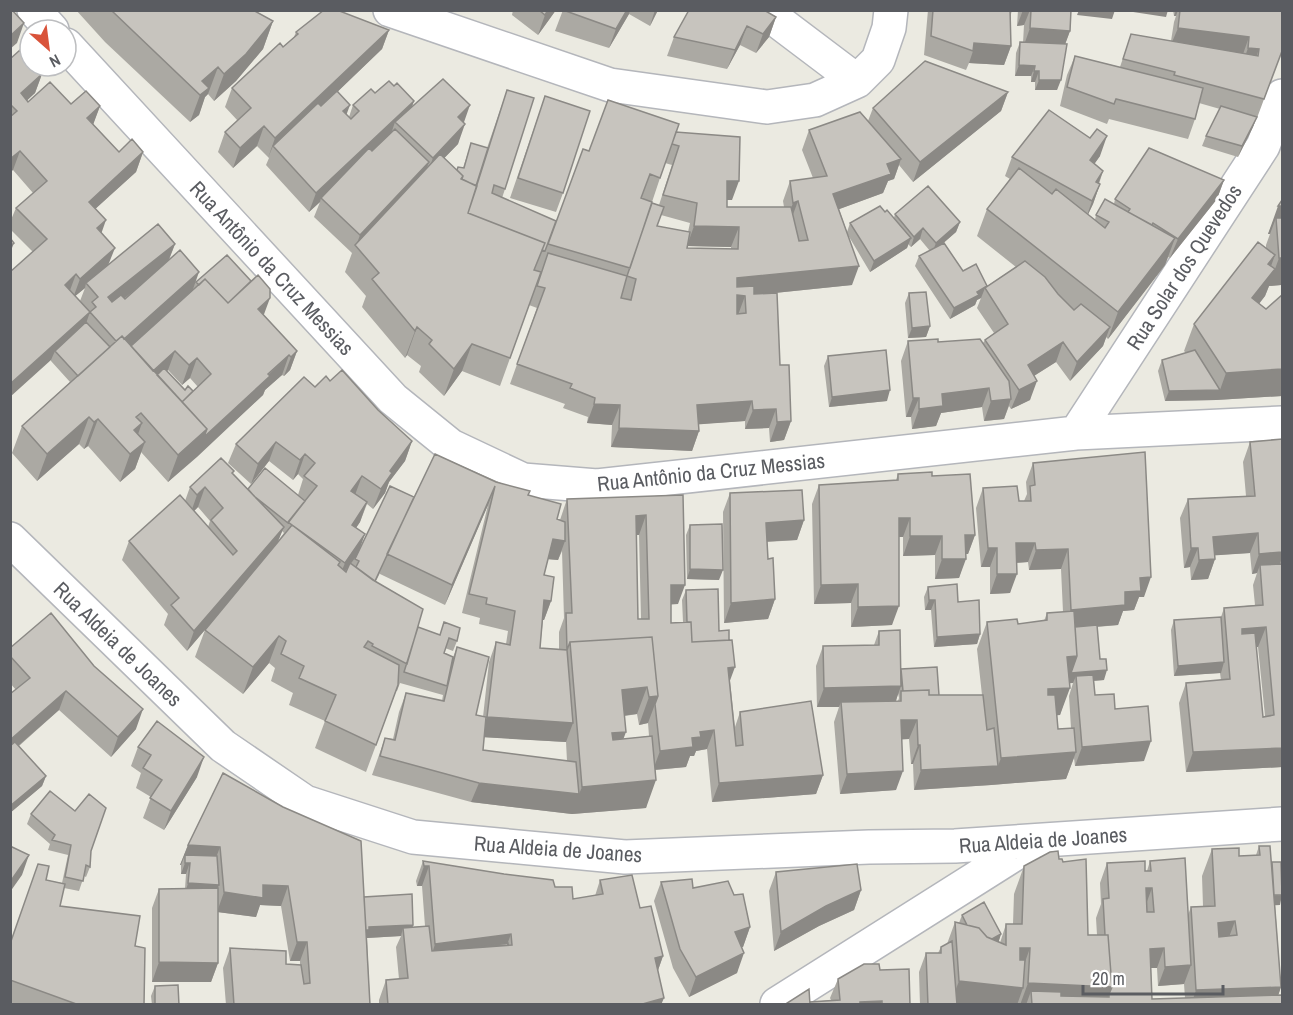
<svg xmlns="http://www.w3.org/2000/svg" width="1293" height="1015" font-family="'Archivo Narrow',sans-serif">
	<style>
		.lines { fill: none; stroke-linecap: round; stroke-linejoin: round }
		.minor-casing { stroke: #b4b6bb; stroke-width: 36 }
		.minor { stroke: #fff; stroke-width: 33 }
		.wall { fill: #aba9a3; fill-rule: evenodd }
		.shaded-wall { fill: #8b8985 }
		.building { fill: #c7c4be; stroke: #8b8985; stroke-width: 1.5; fill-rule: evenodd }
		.labels { text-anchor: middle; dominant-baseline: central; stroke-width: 6; stroke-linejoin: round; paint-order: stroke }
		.street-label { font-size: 21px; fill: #5a5c61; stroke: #fff }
	</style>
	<rect width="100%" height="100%" fill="#ebeae1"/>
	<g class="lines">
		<defs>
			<path id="minor" d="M34,10L52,30
				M390,10L610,85L767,107L815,100L857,81L878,60L889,28L891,10
				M763,10L857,81
				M66,45L393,399L451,446L523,480L597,486L1076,433L1282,423
				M1076,433L1263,146L1282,96
				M10,539L223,746L305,802L413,837L625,857L869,847L955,846L1282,824
				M777,1004L1032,843"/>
		</defs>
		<!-- minor casing -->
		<use href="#minor" class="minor-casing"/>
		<!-- minor -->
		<use href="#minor" class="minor"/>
	</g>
	<!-- wall -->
	<path class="wall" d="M76,10H253L273,21L263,49L236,81L214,101L208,94L205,97L199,115L190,122L105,42Z
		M513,10H556L538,35L512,15Z
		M563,10H658L650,26L629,14L609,48L555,31Z
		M928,10H1012L1011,14V46L1004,65L969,63L966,70L924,55Z
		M1018,10H1071L1070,31L1065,44L1057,90H1035V82H1031V76H1015L1016,53L1020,42L1023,43L1024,25L1017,26Z
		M1173,10H1280L1282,51L1257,118H1256L1253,127L1238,157L1202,146L1206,136L1220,109L1199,103L1195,119L1188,139L1109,119L1107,124L1060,106L1067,75L1075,56L1120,67L1131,34L1171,41L1174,22L1176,16H1174Z
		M776,17L769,37L756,53L740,45L727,69L667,56L674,37Z
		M389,30L382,49L338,91L346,115L349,117L353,105L375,93L394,86L414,101L412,106L463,122L458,144L444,158L457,170L463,168L471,143L487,148L507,90L505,189L502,198L556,221L589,151L676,132L732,200H727V207H784L783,201L790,181L813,178L802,150L809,130L868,121L873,108L1008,92L1001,111L913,182L899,165L894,179L888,181L883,193L839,209L847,232L850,223L885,212L894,218L895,214L960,222L956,232L941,245L963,271L987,286L1016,267L977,236L987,209L1010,179L1005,176L1012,157L1100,156L1094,164L1103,171L1099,184H1100L1093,204L1088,214L1095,220L1096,215L1114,204L1115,199L1224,180L1217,199L1170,258L1168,257L1165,265L1108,339L1106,337L1103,346L1070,381L1056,362L1034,376L1030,400L1011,409L1009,406L1004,419L984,421L982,407L941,413L936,426L912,429L911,417H906L901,361L908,341L983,343L985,340L994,333L977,308L981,298L977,300L975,305L950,319L915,266L919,256L930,251L920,239L911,247L908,244L907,248L870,272L848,235L852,285L765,294L791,421L784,440L770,442L769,428L745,429V421L698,424L699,431L692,451L611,447L612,425L587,423L588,417L563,408L565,404L510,384L537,308L529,305L531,300L500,386L462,371L444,396L419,372L421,366L407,355L405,358L362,307L366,296L345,272L352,253L314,217L320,202L309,212L266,165L269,158L257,146L233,168L218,152L225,132L238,121L225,107L232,88L283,47L294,37L296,32ZM665,163L672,165L659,205L652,203V202ZM661,215L690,223L688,232L657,226ZM687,246L731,247V249L687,248Z
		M10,59L42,74L35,93L27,100L28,102L100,106L93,124L119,152H143L136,172L95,209L108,265L175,244L169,260L196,282L264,315L297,351L290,370L284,376L282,375L265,390L263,395L168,482L141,452L135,469L120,482L88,446L84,449L79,444L37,481L12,453L22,426L70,382L51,361L33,252L10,229V222L16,208L33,193L13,170L10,172ZM85,288L80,301L75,296ZM168,370L182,385L190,378L198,387L193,391L185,390L167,371Z
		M545,96L563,193L556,212L510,198Z
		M1282,200V396L1216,400L1165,401L1158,371L1162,360L1186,353L1184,351L1194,324L1266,248V245L1270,234H1268ZM1281,285L1282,295L1266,309L1259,304L1265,296L1269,286Z
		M909,293L930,326L926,337L908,338L905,303Z
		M828,356L887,401L829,407L824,366Z
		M330,381L378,410L412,441L405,461L389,482L385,493L373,509L367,504L360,522L356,528L360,549L414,497L435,454L528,495L557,519L560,520L567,499L683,495L678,604H671V623L683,622L682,600L686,590L719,631L730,681L735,727L740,712L823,775L816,794L712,802L707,749L696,751L694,756H690L686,767L655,770L646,808L572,814L471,802L372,775L385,738L393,739L399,712L406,693L442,701L443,695L400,683L397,691H396L366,772L315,748L325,721L289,705L293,693L271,681L275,668L269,663L243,694L195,657L205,630L187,651L164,625L168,614L122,560L129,541L185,501L190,487L234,471L233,473L248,489L298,495L303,479L298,474L293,480L269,461L251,484L228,463L236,444L315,387ZM488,505L462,613L480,618L479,624L508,631L506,644L496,642L489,662L483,717L476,715L457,647L452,660L444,653L445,648L453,651L457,641L418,627L376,581L380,573V574L445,605ZM198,507L210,521L208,527L194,511ZM282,531L284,533L278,541ZM636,535H639L641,619H638ZM562,551L564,618L559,632V649L540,648L543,620H544L551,601L544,575L548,559L558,560ZM637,714L639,725L648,723L649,736L623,739L625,716ZM484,737L566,742L567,761L483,750Z
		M1282,439V767L1186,772L1179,703L1186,683L1221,680L1220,673L1174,676L1171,630L1174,620L1221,617L1224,608L1255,605L1253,585L1257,573L1252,574L1250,553L1215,555V559L1208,579L1191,580L1190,567L1184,568L1180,518L1188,499L1246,496L1243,462L1250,442ZM1256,647H1258L1265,716L1263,717Z
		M1033,463L1144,597H1139L1134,610L1123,611L1118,625L1097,627L1100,659L1104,680L1094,681L1095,695L1115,709L1144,761L1075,766L1074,758L1066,779L991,785L914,790L913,764H911L909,739H902L896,790L840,794L834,722L839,707H817L816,666L823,646L874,645L879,631L901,671L939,695H982L977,649L987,622L1018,624L1044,621L1047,613L1063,612L1061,569L1029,570L1028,562L1017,563L1010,593L990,594V567H981L976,508L983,488L1019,501H1024L1027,494L1026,482ZM1070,683H1073L1069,696L1071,728L1058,729L1057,715H1060ZM898,693L899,698L898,701H896Z
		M898,474L932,476L975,535L968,554H966L959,578L935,579V555L903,556V537H899L892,625L851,627V603L814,604L812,504L819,485L896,480Z
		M730,493L804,520L797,540L767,542L768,559L775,599L768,619L724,623L723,512Z
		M690,525L719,580L687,579L686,535Z
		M928,587L958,602L980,634L977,644L934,647L931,610H925L924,597Z
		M10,648L136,729L111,757L59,710L19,746L46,776L42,786L10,813V694L16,690L10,683Z
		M138,747L197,777L164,830L143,818L151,797L136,788L141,773L131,766Z
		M223,773L364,897L413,925V927L425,926L422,886H417L416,881L423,861L555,887L573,899L595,896L600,880L640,908L663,956L658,970L661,1005H379V1000L386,980L399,979L396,947L401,936L367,938L370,1005H226L223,968L230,948L286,964L300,965V961H290L281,906L260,905L256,917L218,912V963L211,982H152V908L159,889H185L186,874H181V865H180L188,845Z
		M31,814L91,851L90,867L86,877L84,876L79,891L64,888L60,906L135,946L144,1005H17L10,1002V936L13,937L46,880L62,883L68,855L48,850L50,844L27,824Z
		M1259,846L1272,862L1280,905H1275L1281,987L1278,995L1282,1005H920L919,972L926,953H938L941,947L947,944L955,922L959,923L962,915L1001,934L998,942L1000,943L1006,924H1013L1014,894L1024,866L1059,859L1088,935H1097L1096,918L1101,904L1100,883L1107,863L1147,871L1150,861L1188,915L1191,907L1203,906L1202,876L1212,849L1239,856L1256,855ZM1151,968H1157L1158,986L1184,984L1185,998L1152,999Z
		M776,872L861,890L854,910L819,926L774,951L769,891Z
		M661,882L734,895L750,927L743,947H742L737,973L689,997L673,968L654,901Z
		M880,970L910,1005H784L831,1000L830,998L838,979Z
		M155,986L179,1005H152L151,996Z"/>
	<!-- shaded-wall -->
	<path class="shaded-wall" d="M548,10H556L538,35L545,15Z
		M627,10H630L629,14L609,48L616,29Z
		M655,10H658L650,26Z
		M1023,10H1030L1024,25L1017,26Z
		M1079,10H1115L1112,19L1077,15Z
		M1120,10H1168L1166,17Z
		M1176,10H1178L1176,16H1174Z
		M776,17L769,37L756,53L763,34Z
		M273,21L263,49L236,81L214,101L224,74Z
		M24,23L17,43L10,49V36Z
		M747,26L740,45L727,69L735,50Z
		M1030,28L1070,31L1063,50L1023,48Z
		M1178,28L1249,37L1242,57L1170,47Z
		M389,30L382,49L277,150L273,146L268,158L275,138Z
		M974,43L1011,46L1004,65L969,63L973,51Z
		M1248,48L1259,49L1252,69L1241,68Z
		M1019,65L1035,66L1031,76H1015Z
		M218,67L208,94L205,97L199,115L190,122L200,95L202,81Z
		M1034,71H1039L1035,82H1031Z
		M42,74L35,93L16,111L21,93Z
		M1039,80H1061L1057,90H1035Z
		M1008,92L1001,111L913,182L920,162Z
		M414,101L407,121L395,122L390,137L321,198L320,202L309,212L316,193Z
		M350,105L343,124V111Z
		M470,105L463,125L458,117Z
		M100,106L93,125L87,118Z
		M1257,117L1253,127L1238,157L1242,146Z
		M465,124L458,144L426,177L433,158Z
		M264,126L257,146L233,168L240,148Z
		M1107,136L1100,156L1083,180L1090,160Z
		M20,151L13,170L10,172V159Z
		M143,152L136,172L82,221L89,202Z
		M901,159L894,179L888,181L883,193L826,214L833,194L887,164Z
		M429,162L422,182L356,246L360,235Z
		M1103,171L1096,190L1089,201L1096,182Z
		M1224,180L1217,199L1170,258L1178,239Z
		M727,181H739L732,200H720Z
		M1100,184L1093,204L1085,221L1092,201Z
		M798,201L791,220L786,222L793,203Z
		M1278,206H1282V219L1276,218L1270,234H1268Z
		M106,220L99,240L97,228Z
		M960,222L956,232L932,253L936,243Z
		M694,226L739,227L731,247L687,246Z
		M923,228L920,239L911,247L914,237Z
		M911,238L907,248L870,272L874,261Z
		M1175,238L1165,265L1108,339L1118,312Z
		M14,243L10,253V246Z
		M175,244L167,264L101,317L108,297Z
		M115,248L107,268L86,283L85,288L73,298L80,279Z
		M1275,255L1266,280L1275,269L1279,258H1282V282L1281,285L1269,286L1265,296L1242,325L1252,298L1268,264Z
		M859,266L852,285L745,296L738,315L729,314L737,278Z
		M199,272L192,292L79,392L119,344Z
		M76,274L69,293L65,285Z
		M987,286L985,288L981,298L977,300L975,305L950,319L954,308L977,292Z
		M270,298L263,317L258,309Z
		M90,312L83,332L55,351L51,360L10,397V384Z
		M930,326L926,337L908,338L912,328Z
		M417,327L407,355L405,358L415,331Z
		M1110,327L1103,346L1070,381L1077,362Z
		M1063,342L1056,362L1021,384L1028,365Z
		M472,344L462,371L444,396L454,369Z
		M175,351L168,370L148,389V376Z
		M297,351L290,370L284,376L291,357Z
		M289,355L282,375L265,390L263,395L197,457L204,437Z
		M197,358L190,378L182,385L189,365Z
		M1282,369V396L1216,400L1165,401L1169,391L1220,390L1226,373Z
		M1037,381L1030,400L1011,409L1019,390Z
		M989,388L982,407L941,413L936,426L912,429L919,409L942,394Z
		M890,390L887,401L829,407L832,397Z
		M913,398H919L911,417H906Z
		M1011,399L1004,419L984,421L991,401Z
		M752,401L745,421L690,425L697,405Z
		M594,404L620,405L612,425L587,423Z
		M776,409L769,428L745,429L753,410Z
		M89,417L79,444L37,481L47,454Z
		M98,419L88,446L84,449L94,422Z
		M791,421L784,440L770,442L777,422Z
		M142,423L132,451L134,430Z
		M619,428L699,431L692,451L611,447Z
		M207,429L197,457L168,482L178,455Z
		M412,441L405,461L389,482L385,493L373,509L381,489L390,471Z
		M145,442L135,469L120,482L130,454Z
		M276,442L269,461L251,484L258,464Z
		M305,454L298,474L293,480L300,460Z
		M362,476L355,495L351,491Z
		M495,486L488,505L445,605L452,585Z
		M205,487L198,507L190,515L197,495Z
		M367,502L360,522L345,544L352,525Z
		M646,515L639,535H628L636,516Z
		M899,518H910L903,537H891Z
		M804,520L797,540L759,542L766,523Z
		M284,527L276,546L187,651L194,631Z
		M1258,533L1250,553L1206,556L1213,537Z
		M365,534L358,554L337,582L345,563Z
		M965,535H975L968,554H958Z
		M910,536H942L935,555L903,556Z
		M553,539L565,541L558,560L546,559Z
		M1016,543H1035L1028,562L1009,563Z
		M988,548H997L990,567H981Z
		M1191,548H1198L1190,567L1184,568Z
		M1282,548V557L1279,568L1260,565L1257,573L1252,574L1259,554Z
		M1068,549L1061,569L1029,570L1036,550Z
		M942,559H966L959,578L935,579Z
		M1215,559L1208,579L1191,580L1199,560Z
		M690,569L723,570L719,580L687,579Z
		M997,574H1017L1010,593L990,594Z
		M1151,577L1144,597H1139L1134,610L1123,611L1118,625L1064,629L1071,610L1125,592L1140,578Z
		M858,584L851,603L814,604L821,585Z
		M671,585H685L678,604L664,605Z
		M775,599L768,619L724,623L731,603Z
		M544,600L551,601L544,620H537Z
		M929,600H935L931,610H925Z
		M899,606L892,625L851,627L858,607Z
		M1266,627L1258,647L1235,649L1242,629Z
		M980,634L977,644L934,647L937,637Z
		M279,636L269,663L243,694L253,667Z
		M1077,656L1107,670L1104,680L1076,682V676L1073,683L1058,684L1067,657Z
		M1224,662L1221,673L1174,676L1178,666Z
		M735,667L728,686V668Z
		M901,686L894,706L841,702L839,707H817L824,688Z
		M647,687L637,714L612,717L622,690Z
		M1070,688L1060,715L1038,717L1048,689Z
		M66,691L59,710L10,753V740Z
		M658,696L648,723L639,725L649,697Z
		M143,709L136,729L111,757L118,737Z
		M487,717L573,723L566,742L480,737Z
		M901,720H917L909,739L894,740Z
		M714,730L707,749L696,751L694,756H690L686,767L653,770L660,751L692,738L700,732Z
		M626,732L616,759L612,733Z
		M1151,741L1144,761L1075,766L1082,747Z
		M918,745H920L913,764H911Z
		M1282,748V767L1186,772L1193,752Z
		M1076,752L1066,779L991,785L914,790L921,770L998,766L1001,758Z
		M204,757L197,777L164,830L171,811Z
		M903,771L896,790L840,794L847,774Z
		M823,775L816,794L712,802L719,783Z
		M46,776L42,786L10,813V806Z
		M656,780L646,808L572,814L471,802L479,783L579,794L582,787Z
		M188,845L220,847L213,866L189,865L186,874H181L185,863V855L181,865H180Z
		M29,855L22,875L10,892V882Z
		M424,866H429L422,886H417Z
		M188,883L219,885L215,895L185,894Z
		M263,885L288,886L281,906L260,905L256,917L217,912L224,892Z
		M1146,888H1152L1145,907Z
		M861,890L854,910L819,926L774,951L781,932L826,906Z
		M1282,895L1280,905L1263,906L1266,896Z
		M1235,921L1225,948L1208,950L1218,923Z
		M413,925L410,935L403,928L401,936L367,938L362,930L369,927Z
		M750,927L743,947L728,951L735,932Z
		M511,934L504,953L430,960L435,944Z
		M1001,934L998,944L978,947Z
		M297,942H307L300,961H290Z
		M1020,948H1030L1020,976Z
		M1164,948L1157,968H1142L1150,949Z
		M744,953L737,973L689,997L696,977Z
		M663,956L656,976L655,958Z
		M159,962L218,963L211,982H152Z
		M1191,965L1184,984L1158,986L1165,967Z
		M959,981L1023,988L1017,1005H950Z
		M1028,983L1112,987L1105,1005L1031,991L1026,1005H1020Z
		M1281,987L1275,1005H1191L1196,990Z
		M664,998L661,1005H639Z
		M882,1001L880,1005H859L860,1002Z"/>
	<!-- building -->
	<path class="building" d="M10,10H12L24,23L10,36Z
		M111,10H253L273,21L246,54L224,74L218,67L202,81L209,88L200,95Z
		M324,10H337L389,30L275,138L264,126L240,148L225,132L251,108L232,88L280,43L283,47L298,34L296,32Z
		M539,10H548L545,15Z
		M563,10H627L616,29Z
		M689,10H764L776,17L763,34L747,26L735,50L674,37Z
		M933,10H1010L1011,46L974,43L973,51L931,36Z
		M1031,10H1071L1070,31L1030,28Z
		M1180,10L1282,11V51L1264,99L1174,75L1175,72L1123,59L1131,34L1258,56L1259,49L1248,48L1249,37L1178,28Z
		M1020,42L1067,44L1061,80H1039V71H1034L1035,66L1019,65Z
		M20,50L30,61V66H35L42,74L21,93L28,102L50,82L71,104L86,91L100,106L87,118L119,152L132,139L143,152L89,202L106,220L97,228L115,248L80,279L76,274L65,285L90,312L10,384V272L47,239L16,208L47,181L20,151L10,159V117L17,111L10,104V59Z
		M1075,56L1203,88L1195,119L1116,99L1114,104L1067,87Z
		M925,61L1008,92L920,162L873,108Z
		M443,79L470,105L458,117L465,124L433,158L395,122Z
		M389,81L394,86L397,83L414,101L316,193L273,146L318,103L321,106L337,91L350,105L343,111L351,119L359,111L353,105L371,89L375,93Z
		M507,90L534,98L505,189L494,185L492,193L556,221L545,251L542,250L545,243L468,213Z
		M545,96L590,111L563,193L518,178Z
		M608,100L679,124L660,178L650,174L641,198L652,202L630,268L548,244L583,149L589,151Z
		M1221,106L1257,117L1242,146L1206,136Z
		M1049,110L1090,138L1097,129L1107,136L1090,160L1103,171L1096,182L1100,184L1092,201L1012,157Z
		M860,112L901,159L887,164L891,174L833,194L859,266L737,278V287L754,286V294L777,293L780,365H789L791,421L777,422L776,409L753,410L752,401L697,405L699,431L619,428L620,405L594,404L595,398L570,388L572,384L517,364L545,288L537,286L548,253L627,276L621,298L631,300L636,279L627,276L652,203L664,207L657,226L690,232L687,248L738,249L739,227L694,226L697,203L663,195L679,146L672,144L676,132L740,137L739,181H727V207H791L799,241L808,240L798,201L793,203L790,181L827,176L809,130ZM737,295L745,296L746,313L737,314Z
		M395,129L429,162L360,235L321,198L369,148L372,151Z
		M471,143L488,148L476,186L462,179L463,176L457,170L458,167L464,168Z
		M1149,148L1224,180L1178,239L1153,223L1152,225L1128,212L1130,209L1115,199Z
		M440,154L463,176L461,179L477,186L468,213L545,243L534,270L541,272L510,358L472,344L454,369L429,344L432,340L417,327L415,331L372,279L379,273L355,245Z
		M1019,168L1052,194L1056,189L1105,228L1109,222L1096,215L1105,199L1175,238L1118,312L987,209Z
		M928,186L960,222L936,243L923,228L914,237L895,214Z
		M1282,200V206H1278Z
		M880,206L885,212L887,210L911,238L874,261L850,223Z
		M1276,218H1282V258H1279Z
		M158,224L175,244L108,297L112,302L121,295L125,299L180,250L199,272L124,339L122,336L116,341L90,312L96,307L92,302L98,297L86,283Z
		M10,238L14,243L10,246Z
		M1258,242L1275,255L1268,264L1275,269L1252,298L1266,309L1282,295V369L1226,373L1194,324Z
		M944,243L963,271L976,264L987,286L977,292L979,295L954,308L919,256Z
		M227,255L251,281L228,303L205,279L199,285L196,282Z
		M1025,261L1045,277L1058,294L1074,310L1081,304L1110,327L1077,362L1063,342L1028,365L1037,381L1019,390L985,340L1008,324L985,288Z
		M258,275L270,289V298L258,309L297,351L291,357L289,355L268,374L270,376L204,437L207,429L182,402L211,374L197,358L189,365L175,351L153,371L131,346L205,279L228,303Z
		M926,292L930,326L912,328L909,293Z
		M86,322L110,347L78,376L55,351Z
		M122,336L207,429L178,455L141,413L136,417L142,423L134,430L145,442L130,454L98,419L94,422L89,417L47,454L22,426Z
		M938,339V342L980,339L1009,381L1011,399L991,401L989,388L942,394L943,406L919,409V398H913L908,341Z
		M886,350L890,390L832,397L828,356Z
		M1195,350L1220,390L1169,391L1162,360Z
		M164,368L185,390L188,386L193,391L182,402L157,375Z
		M342,370L378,410L412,441L390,471L392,473L381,489L362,476L351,491L367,502L352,525L365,534L345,563L288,522L317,486L304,476L315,463L305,454L300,460L276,442L258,464L236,444L304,377L315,387L326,376L330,381Z
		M1282,439V552L1259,554L1258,533L1213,537L1215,559L1199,560L1198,548H1191L1188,499L1255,496L1250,442Z
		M1145,452L1151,577L1140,578L1141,591L1125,592V605L1071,610L1068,549L1036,550L1035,543H1016L1017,574H997V548H988L983,488L1017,486L1019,501H1031L1030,486L1035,485L1033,463Z
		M435,454L496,482L530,491L528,495L561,504L557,519L565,522V541L553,539L544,575L554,577L551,601L544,600L540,648L567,650L573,723L487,717L496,642L510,645L515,611L486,604L487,598L469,594L495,486L452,585L387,554Z
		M221,458L234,471L232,473L284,527L194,631L171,605L179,598L129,541L180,495L233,555L237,551L211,520L223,508L205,487L197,495L190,487Z
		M265,468L305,501L288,523L254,496L248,489Z
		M932,472V476L970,474L975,535H965L966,559H942V536H910V518H899V606L858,607V584L821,585L819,485L898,480V474Z
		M390,486L414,497L375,581L356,567L359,561L355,559Z
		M802,490L804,520L766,523L768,559L773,558L775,599L731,603L730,493Z
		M683,495L685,585H671V623L691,622L692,642L732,640L735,667L728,668L736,746L743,745L740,712L811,701L823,775L719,783L714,730L700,732L701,737L692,738L693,747L660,751L655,704L658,696L652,637L570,642L567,650L566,613H572L567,499ZM646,515L649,619H638L636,516Z
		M722,524L723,570L690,569V525Z
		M292,525L340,562L338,565L346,572L350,563L373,580L423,609L407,664L372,646L373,644L368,641L364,647L399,665L398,685L376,745L325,721L336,695L299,678L304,666L281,654L286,641L279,636L253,667L205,630Z
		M1282,564V748L1193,752L1186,683L1230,679L1224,608L1263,605L1260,565ZM1266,627L1274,715L1263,717L1255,633L1242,634V629Z
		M957,584L958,602L979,600L980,634L937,637L935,600H929L928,587Z
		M718,589L719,631L729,630V640L692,642L691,622H687L686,590Z
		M1074,611L1077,656L1067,657L1070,688L1048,689V695H1055L1058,729L1074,728L1076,752L1001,758L987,622L1017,619L1018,624L1047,620V613Z
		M51,613L94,666L143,709L118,737L66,691L10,740V694L30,678L10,656V648Z
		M1221,617L1224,662L1178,666L1174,620Z
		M444,622L460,628L457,641L449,638L444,653L453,657L447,686L404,672L418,627L440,635Z
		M1097,625L1100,659H1106L1107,670L1071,673L1077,656L1075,627Z
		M900,630L901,686L824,688L823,646L879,645V631Z
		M652,637L658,696L649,697L647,687L622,690L626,732L612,733L613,740L652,736L656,780L582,787L570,642Z
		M457,647L489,657L476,715L486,717L483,750L576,762L579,794L479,783L380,756L385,738L395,740L406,693L444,701Z
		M937,667L939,695H929V690L903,691L901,669Z
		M1093,675L1095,695L1114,694L1115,709L1148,706L1151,741L1082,747L1076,676Z
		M929,690V695H983L987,730L994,728L998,766L921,770L920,745H918L917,720H901L903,771L847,774L841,702L901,701V691Z
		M157,721L204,757L171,811L150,798L162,780L143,768L151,755L138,747Z
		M15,742L46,776L10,806V746Z
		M223,773L283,807L361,841L370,1005H234L230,948L286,951V964L301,965L304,984L310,983L307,942H297L288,886L263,885V898L224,892L220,847L188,845Z
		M50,791L75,811L89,794L106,808L91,851L90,867L86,865L83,881L65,877L71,845L52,840L55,835L31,814Z
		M10,846L29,855L10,882Z
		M1259,846H1270L1281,987L1196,990L1191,907L1215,906L1212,849L1239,848V856L1260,855ZM1235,921L1237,935L1219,937L1218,923Z
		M1058,851L1059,859H1062L1063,862L1086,859L1088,935H1108L1112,987L1028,983L1030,948H1020V960H1025L1023,988L959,981L955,922L979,928L987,937L1006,945V924H1022L1024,866L1050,852Z
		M185,855L217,856L219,885L188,883L190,863H185Z
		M1185,858L1191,965L1165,967L1164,948L1150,949L1152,999L1282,995V1005H1032L1031,991L1061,992V996L1109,997V994L1112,987L1108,935H1105L1103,899L1109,898L1107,863L1145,861V871H1151L1150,861ZM1146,888H1152L1154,912H1147Z
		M423,861L504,874L553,880L555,887H572L573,899L603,894L600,880L632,875L640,908L651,906L663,956L655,958L664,998L639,1005H388L386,980L408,978L403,928L429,926L432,951L512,945L511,934L435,944L429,866H424Z
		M1272,862H1281L1282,895H1274Z
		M38,864L49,866L46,880L65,884L60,906L140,916L135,946L145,948L144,1005H79L10,980V944Z
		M857,864L861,890L826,906L781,932L776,872Z
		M692,879L693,888L728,881L734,895L743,894L750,927L735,932L744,953L696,977L680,949L661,882Z
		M218,888V963L159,962V889Z
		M412,894L413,925L369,927V930H366L364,897Z
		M984,902L1001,934L992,939L987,937L979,928L967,925L962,915Z
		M952,941L957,1005H928L926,953H941V947Z
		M508,943V945L472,948Z
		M864,964H879L880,970L909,969L910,1005H882V1001L860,1002V1005H810V1002L840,1000L838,979Z
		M178,985L179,1005H155V986Z
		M809,989L810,1005H784Z"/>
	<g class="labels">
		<!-- street labels -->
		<g class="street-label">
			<text transform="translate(1184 267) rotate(-57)">Rua Solar dos Quevedos</text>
			<text transform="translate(272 268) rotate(47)">Rua Antônio da Cruz Messias</text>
			<text transform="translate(711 472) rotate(-6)">Rua Antônio da Cruz Messias</text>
			<text transform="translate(118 644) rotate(44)">Rua Aldeia de Joanes</text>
			<text transform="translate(1043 840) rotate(-4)">Rua Aldeia de Joanes</text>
			<text transform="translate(558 849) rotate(4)">Rua Aldeia de Joanes</text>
		</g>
	</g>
	<!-- border -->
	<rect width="1293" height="1015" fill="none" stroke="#5a5c61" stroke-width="24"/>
	<!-- north arrow -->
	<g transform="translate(48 48) rotate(152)"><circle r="28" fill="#ffffff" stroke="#bdbec0" stroke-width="1.5"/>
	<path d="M0-4.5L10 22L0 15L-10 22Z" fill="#d9533a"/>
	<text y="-9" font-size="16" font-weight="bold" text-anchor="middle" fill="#5a5c61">N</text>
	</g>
	<!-- scale -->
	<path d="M1083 985v9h140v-9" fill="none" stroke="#5a5c61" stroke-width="3"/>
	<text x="1092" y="985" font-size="18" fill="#5a5c61" stroke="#ffffff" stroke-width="4.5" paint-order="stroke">20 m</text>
</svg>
